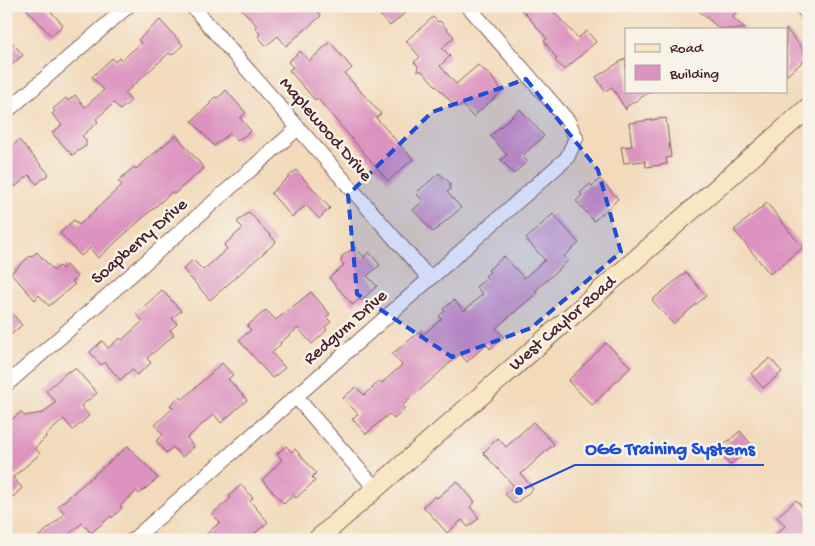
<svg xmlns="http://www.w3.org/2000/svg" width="815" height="546" font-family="'Gochi Hand',sans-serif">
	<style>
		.building { fill: #dc93bf }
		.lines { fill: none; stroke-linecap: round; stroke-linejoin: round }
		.street-casing { stroke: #85605d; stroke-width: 16 }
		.secondary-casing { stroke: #85605d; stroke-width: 21 }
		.street { stroke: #fff; stroke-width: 14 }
		.secondary { stroke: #f8e7c3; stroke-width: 19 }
		.marked { fill: #1d4ed8; fill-opacity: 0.2; stroke: #1d4ed8; stroke-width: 4; stroke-dasharray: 10 6; stroke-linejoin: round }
		.labels { text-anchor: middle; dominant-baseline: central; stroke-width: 5; stroke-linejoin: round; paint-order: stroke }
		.street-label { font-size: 18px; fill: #4a1f2b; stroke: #f7f3e8 }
		.leader { fill: none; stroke: #1d4ed8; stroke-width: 2 }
		.callout-dot { fill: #1d4ed8; stroke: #f7f3e8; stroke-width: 2 }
		.callout-label { font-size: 19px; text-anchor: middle; font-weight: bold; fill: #1d4ed8; stroke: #f7f3e8; stroke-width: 5; stroke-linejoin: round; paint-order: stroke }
	</style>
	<rect width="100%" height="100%" fill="#f7f3e8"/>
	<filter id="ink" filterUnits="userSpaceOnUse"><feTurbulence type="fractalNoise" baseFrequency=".02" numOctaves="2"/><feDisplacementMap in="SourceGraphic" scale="10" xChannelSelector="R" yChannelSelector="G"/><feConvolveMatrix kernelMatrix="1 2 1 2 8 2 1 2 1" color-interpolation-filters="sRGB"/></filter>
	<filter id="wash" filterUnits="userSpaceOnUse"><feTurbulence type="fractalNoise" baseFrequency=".0096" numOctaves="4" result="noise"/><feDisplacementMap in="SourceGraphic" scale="20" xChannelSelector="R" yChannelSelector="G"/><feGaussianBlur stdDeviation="1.12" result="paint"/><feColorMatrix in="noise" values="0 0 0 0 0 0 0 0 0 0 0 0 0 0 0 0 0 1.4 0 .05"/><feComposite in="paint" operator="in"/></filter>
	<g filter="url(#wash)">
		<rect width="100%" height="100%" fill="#f2dabb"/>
		<g id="blocks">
			<!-- building -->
			<path class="building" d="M24,6H46L63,25L51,36Z
				M239,6H313L321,16L286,46L278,36L266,46L258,36L260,34L255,27L257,26Z
				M372,6H413L390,26Z
				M519,6H548L578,38L587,31L596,42L564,70L555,60L557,59L544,41L547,39Z
				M693,6H741L732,17L746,29H720Z
				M433,17L438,22L440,21L454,37L442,48L450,56L440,66L456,84L478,65L491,76L502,91L473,117L462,104L457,108L422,71H417L418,66L414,62L420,57L406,41Z
				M160,20L183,45L172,55L169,53L125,93L131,101L120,110L114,103L96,119L98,122L82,136L86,140V146L72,155L52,133L62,125L52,114L55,111L53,109L66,98L68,101L75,95L85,107L104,90L92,77L112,58L115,62L119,58L122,60L141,43L138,40Z
				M786,29L804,50L803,51L808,57L786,76Z
				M6,36L23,55L6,70Z
				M330,42L352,68L345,74L381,114L376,118L413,159L388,181L317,98L315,100L289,70L293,67L288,62L300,51L309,61Z
				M626,58V91H651L626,107V110L612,87L605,91L596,77Z
				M226,90L246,113L240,118L251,131L237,141L230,133L214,146L192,121L210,104L211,101L215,97L218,98Z
				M520,109L544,136L522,156L527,161L514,174L501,160L507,155L490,136Z
				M666,118L671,157L666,158L667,164L646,167L645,161L624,163L621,147L632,146L629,123Z
				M176,135L204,168L174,194L172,192L98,258L90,248L81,256L60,233L74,220L79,225L122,185L118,181L134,167L136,169Z
				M19,140L49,174L37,184L29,175L15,187L6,177V151Z
				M296,170L330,208L319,219L306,205L292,217L271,193Z
				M439,173L450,183V190L447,192L461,208L433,232L413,210L423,201L416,193Z
				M600,179L618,199L594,221L576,201L582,195L580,193L590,184L592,186Z
				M767,203L803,248L770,274L734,230Z
				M249,212L276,242L210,300L183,269L193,260L203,270L227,249L224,245L243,228L237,222Z
				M553,214L579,243L564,256L568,261L535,291L537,293L496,328L504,337L490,349L486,344L467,362L460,354L402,406L405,409L394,419L389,414L366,434L352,419L358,414L343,398L356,387L364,395L380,381L382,383L402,365L392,354L421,331L424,334L441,319L439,316L445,311L443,309L454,300L464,311L483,294L476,287L487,278L485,276L490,272L488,270L504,256L524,278L545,260L526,239Z
				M355,247L364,257L369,252L380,265L367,276L377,286L361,301L359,299L353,305L329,278L344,265L341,262L342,256Z
				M37,252L54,271L59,266L62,269L66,265L77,277L72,281L75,284L49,306L39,295L35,300L11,273L30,256L31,257Z
				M686,272L706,296L673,324L652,300Z
				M162,290L181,311L172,318L177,324L170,330L174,335L147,358L151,363L137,375L132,369L120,380L105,362L101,365L90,352L102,341L108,348L120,338L122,340L143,321L136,314Z
				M311,292L330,314L326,317L331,322L325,327L327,330L312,344L298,328L280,343L281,344L272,353L285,368L272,378L239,340L251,330L247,326L266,310L276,320Z
				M6,306L22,325L6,339Z
				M606,343L631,367L592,405L568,381Z
				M770,358L782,372L763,388L751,374Z
				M222,363L233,375L228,379L247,400L221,423L214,414L187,438L194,447L182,457L173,447L166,453L156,441L163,435L155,425L173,408L170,405L179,397L182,400Z
				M75,368L97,393L81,406L89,416L73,430L64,419L45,436L46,437L35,448L40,454L13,477L22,488L13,497L6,489V424L21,412L24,416L43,413L56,402L46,391L68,371L69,372Z
				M533,422L554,444L521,474L533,489L515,504L505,494L514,486L483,453L498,438L506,447Z
				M740,431L752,445L730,465L717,451Z
				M128,446L158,478L139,494L137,491L120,506L122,508L112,518L111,516L91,533L82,523L62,540H35L65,514L58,506Z
				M286,446L292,452L295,449L316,473L312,477L315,481L296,498L293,495L284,504L262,480L282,460L277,454Z
				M457,481L475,502L470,507L479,518L468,527L462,520L447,533L423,506L435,496L437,498Z
				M241,485L253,498L250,501L268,522L247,540H200L220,522L212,514L231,498L229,496Z
				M796,500L809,515V535L803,540H769L785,526L777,517Z"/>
		</g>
	</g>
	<g filter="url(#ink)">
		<use href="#blocks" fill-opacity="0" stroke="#85605d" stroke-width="1"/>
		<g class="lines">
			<defs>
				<path id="street" d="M192,6L430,279
					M801,6L809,15
					M6,112L128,6
					M6,385L298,128
					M296,397L375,488
					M133,540L567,158L576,138L568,121L468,6"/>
				<path id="secondary" d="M317,540L809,107"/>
			</defs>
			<!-- street casing -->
			<use href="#street" class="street-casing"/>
			<!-- secondary casing -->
			<use href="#secondary" class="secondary-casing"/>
			<!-- street -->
			<use href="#street" class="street"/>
			<!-- secondary -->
			<use href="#secondary" class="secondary"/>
		</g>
	</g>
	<!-- marked area -->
	<path class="marked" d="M526,79L598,170L621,252L531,328L452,357L357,294L348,195L432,112Z"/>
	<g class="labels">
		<!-- street labels -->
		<g class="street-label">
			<text transform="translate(325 130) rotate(49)">Maplewood Drive</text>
			<text transform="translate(140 242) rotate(-41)">Soapberry Drive</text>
			<text transform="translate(563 324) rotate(-41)">West Caylor Road</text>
			<text transform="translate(346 328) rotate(-41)">Redgum Drive</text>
		</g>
	</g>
	<!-- callouts -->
	<path class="leader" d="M519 491L575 465H764"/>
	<circle class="callout-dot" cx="519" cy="491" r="5"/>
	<g class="callout-label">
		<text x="670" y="454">OGG Training Systems</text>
	</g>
	<!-- margin -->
	<rect width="815" height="546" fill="none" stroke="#f7f3e8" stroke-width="25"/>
	<!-- legend -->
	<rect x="625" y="28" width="162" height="65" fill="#f7f3e8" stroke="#b29e9c"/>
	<rect x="635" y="44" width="25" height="8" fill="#f8e7c3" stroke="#b29e9c"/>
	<text x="670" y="52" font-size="15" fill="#4a1f2b">Road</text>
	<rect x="635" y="65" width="25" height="15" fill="#dc93bf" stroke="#b29e9c"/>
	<text x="670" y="78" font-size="15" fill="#4a1f2b">Building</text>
</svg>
